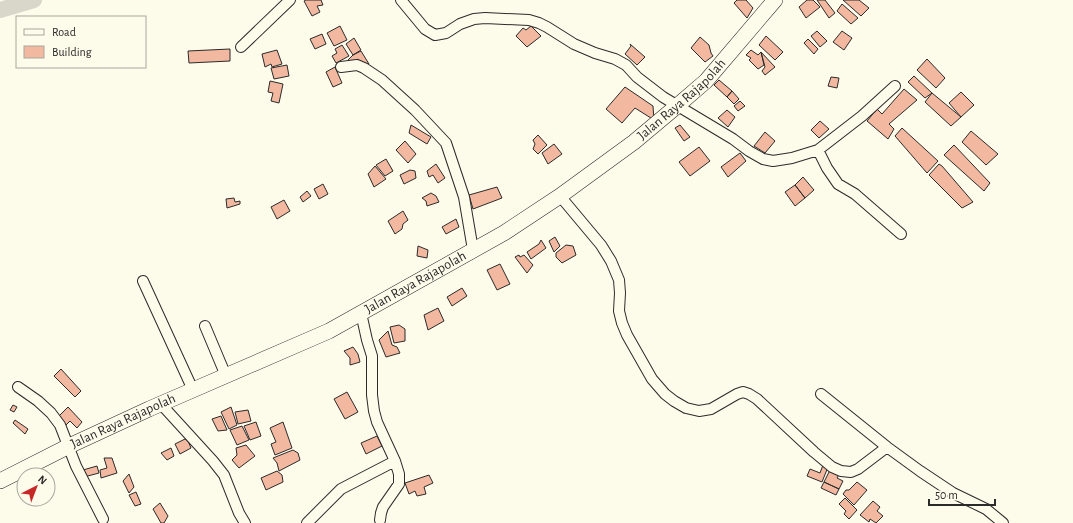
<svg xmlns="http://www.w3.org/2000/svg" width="1073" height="523" font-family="'Alegreya Sans',sans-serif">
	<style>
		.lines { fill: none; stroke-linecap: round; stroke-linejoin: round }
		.river { stroke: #d8d7c9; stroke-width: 16 }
		.building { fill: #f2b8a0; stroke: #2b2b2b }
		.minor-casing { stroke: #2b2b2b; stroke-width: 12 }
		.highway-casing { stroke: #2b2b2b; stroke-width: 16 }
		.minor { stroke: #fdfbea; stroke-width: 10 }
		.highway { stroke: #fdfbea; stroke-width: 15 }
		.labels { text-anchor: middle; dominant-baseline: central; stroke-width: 3; stroke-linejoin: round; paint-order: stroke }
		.street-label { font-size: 14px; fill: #2b2b2b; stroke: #fdfbea }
	</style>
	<rect width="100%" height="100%" fill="#fdfbea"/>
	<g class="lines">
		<!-- river -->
		<path class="river" d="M0,10L34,0"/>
	</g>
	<!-- building -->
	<path class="building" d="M306,0H321L323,5L317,6L320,12L312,16L304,1Z
		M737,0H746L753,8L747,18L734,3Z
		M807,0H813L820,7L806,18L799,7Z
		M817,0H825L835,13L829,18Z
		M843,0H859L869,8L861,16Z
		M842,4L858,18L851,24L837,11Z
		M340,26L347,40L334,46L327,33Z
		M531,26L541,36L527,47L516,36L523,28L526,30Z
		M817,31L827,41L820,47L811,36Z
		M842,31L852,38L844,50L833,42Z
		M322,34L326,44L315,49L310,39Z
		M766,36L783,52L775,60L759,45Z
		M700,37L709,45L711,53L713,56L705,62L691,48Z
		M354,38L361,50L353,55L346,44Z
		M808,39L818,49L814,54L804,43Z
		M630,44L645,57L637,65L625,54L631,46Z
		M342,45L349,56L336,63L332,56L337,53L335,49Z
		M230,49V61L189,63L188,51Z
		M277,50L282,64L272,67L271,64L265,67L262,54Z
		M751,50L758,55L761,52L764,65L758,69L749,60L751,58L746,55Z
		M361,51L369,64H360L358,59L351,64L348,60L353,55Z
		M761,52L775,67L765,75L762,71L765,67Z
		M927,59L945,78L936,88L917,70Z
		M287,65L289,76L274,79L271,68Z
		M335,67L342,83L333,87L326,72Z
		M914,76L932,93L925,98L908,82Z
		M831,77L839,78L837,88L828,86Z
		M719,80L732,91L727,97L714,85Z
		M270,81L283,84L279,103L271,101L273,93L268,92Z
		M625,87L653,106L654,120L635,108L622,123L606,109Z
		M904,89L917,100L889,124L894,129L888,139L867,121L877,109L882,114Z
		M732,91L739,99L734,104L727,97Z
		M961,92L974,105L961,117L949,103Z
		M932,93L961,117L951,126L925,102Z
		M740,101L745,106L738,111L734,106Z
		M727,110L735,117L728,127L718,118Z
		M820,121L829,129L819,138L811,130Z
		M411,125L431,137L427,144L409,133Z
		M680,125L690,137L684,141L675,128Z
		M902,128L938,161L927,173L895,136Z
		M971,131L998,154L986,165L962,142Z
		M765,132L775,141L765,153L754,146Z
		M538,135L547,145L538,154L533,149L535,144L533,140Z
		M405,141L416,154L408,163L396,150Z
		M554,144L562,154L548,164L542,153Z
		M954,145L990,183L984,191L944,155Z
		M699,147L710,161L690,176L679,162Z
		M740,153L746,161L728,177L721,167Z
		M386,159L393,171L385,176L376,165Z
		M436,164L445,178L438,183L433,175L429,177L427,171Z
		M939,164L942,166L973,202L962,208L929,175Z
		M375,166L386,179L374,187L368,174Z
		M410,170L415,171L416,178L404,184L400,175Z
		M803,177L814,190L805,198L795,185Z
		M323,184L328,194L319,199L314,189Z
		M795,185L805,198L795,206L785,192Z
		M497,187L502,198L473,209L469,195Z
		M307,191L311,196L303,202L300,197Z
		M431,193L436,196L439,202L427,206L426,201L422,198Z
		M234,198L235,202L240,201V204L227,208L226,199Z
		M284,200L290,211L277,219L271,207Z
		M403,211L408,220L403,224L402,229L395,234L388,221Z
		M456,219L459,227L446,234L442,227Z
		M555,237L560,246L554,252L549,241Z
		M541,240L546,248L531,259L527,252L539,244Z
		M566,245L573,246L576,255L562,263L556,257V253Z
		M418,246L428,250L427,258L417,256Z
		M519,255L520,257L524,255L533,265L527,273L515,257Z
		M500,264L510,284L497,290L487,270Z
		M462,288L467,296L452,306L447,297Z
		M438,308L444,321L428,330L424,315Z
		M399,325L405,329V341L394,343L390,327Z
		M388,331L392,345L397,347L400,353L386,357L379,340Z
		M353,347L358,354L360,362L350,365V358L344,351Z
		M61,369L81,391L75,397L54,376Z
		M347,392L358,412L345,419L334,399Z
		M13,405L17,407L14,412L10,410Z
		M68,407L82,422L77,428L70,421L64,427L57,418Z
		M231,407L237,425L229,429L221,412Z
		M248,410L251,421L238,424L235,412Z
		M221,416L227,430L218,431L212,419Z
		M15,420L28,429L25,434L13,423Z
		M256,422L261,436L250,440L244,426Z
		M283,422L292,448L275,455L271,444L276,442L270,428Z
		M242,426L249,440L237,445L230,430Z
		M377,436L382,446L366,454L361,443Z
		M185,439L188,441L191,448L180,454L175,444Z
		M246,445L255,456L239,468L232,460L237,455L236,448Z
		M171,448L174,456L167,460L161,453Z
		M293,450L298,453L300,460L279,471L277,463L273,458Z
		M104,458H112L117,473L101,478L100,470L107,468Z
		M823,465L828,467L822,482L807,476L810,469L820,473Z
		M97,466L99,473L84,477L83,470Z
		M831,468L840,473L837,478L843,481L839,489L824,482Z
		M277,471L282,475L283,482L266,490L261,478Z
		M129,474L134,487L129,493L123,481Z
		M429,475L433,483L424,487L426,494L417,496L415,491L409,494L405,483Z
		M824,482L839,489L836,495L821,488Z
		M857,482L867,490L854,505L843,494L846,490H849Z
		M136,492L141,504L135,506L129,495Z
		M845,498L857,510L849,519L844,514L846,511L839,504Z
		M873,501L880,507L877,511L883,516L876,523L870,519L869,522L860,515Z
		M160,503L168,516L164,523H161L153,509Z"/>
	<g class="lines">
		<defs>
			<path id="minor" d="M401,0L425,29L435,35L446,33L460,24L474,19L485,18L529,20L539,23L547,27L574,44L595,53L615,59L626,65L637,77L663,97L733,139L749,151L763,159L773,161L792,158L818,150L862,116L895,86
				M241,47L290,0
				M341,67L357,65L364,68L382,80L415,110L446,143L464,197L473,250
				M818,150L827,168L838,184L855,194L901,234
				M560,196L601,245L611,261L619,280L620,293L619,311L622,323L627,335L652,379L665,394L674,401L686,408L699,411L711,409L737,394L743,392L749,394L757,399L814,452L832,467L841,471L851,472L858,469L887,447L920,471L953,493L986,509L1003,523
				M143,281L193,390
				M361,313L367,340L372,356V395L374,411L377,422L395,461L399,474V484L383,507L381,513L380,520
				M205,326L226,376
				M18,387L38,401L51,413L60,425L76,466L103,519
				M821,394L887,447
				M161,404L213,461L224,475L239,513L245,523
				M307,523L341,489L395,461"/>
			<g id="highway">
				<path id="s1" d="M0,481L69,446L149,409L329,331L504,233L560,196L634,142L677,106L706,81L775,0"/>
			</g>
		</defs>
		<!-- minor casing -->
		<use href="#minor" class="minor-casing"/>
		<!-- highway casing -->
		<use href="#highway" class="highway-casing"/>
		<!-- minor -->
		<use href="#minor" class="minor"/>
		<!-- highway -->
		<use href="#highway" class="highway"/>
	</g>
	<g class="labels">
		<!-- street labels -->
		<g class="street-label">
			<text stroke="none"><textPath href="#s1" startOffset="785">Jalan Raya Rajapolah</textPath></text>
			<text stroke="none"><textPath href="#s1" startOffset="461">Jalan Raya Rajapolah</textPath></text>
			<text stroke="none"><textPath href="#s1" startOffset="137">Jalan Raya Rajapolah</textPath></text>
		</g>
	</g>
	<!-- legend -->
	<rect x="16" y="16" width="130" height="52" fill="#fdfbea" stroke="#a9a89e"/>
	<rect x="24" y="29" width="20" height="6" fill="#fdfbea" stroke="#a9a89e"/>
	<text x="52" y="36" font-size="12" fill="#2b2b2b">Road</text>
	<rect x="24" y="46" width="20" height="12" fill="#f2b8a0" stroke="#a9a89e"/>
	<text x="52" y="56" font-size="12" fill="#2b2b2b">Building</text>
	<!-- north arrow -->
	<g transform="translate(36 487) rotate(42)"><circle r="19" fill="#fdfbea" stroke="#a9a89e"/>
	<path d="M0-3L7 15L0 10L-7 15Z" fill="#c62828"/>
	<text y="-6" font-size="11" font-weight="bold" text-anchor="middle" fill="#2b2b2b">N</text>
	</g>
	<!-- scale -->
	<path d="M929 499v6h66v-6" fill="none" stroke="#2b2b2b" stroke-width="2"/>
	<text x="935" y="499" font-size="12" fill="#2b2b2b" stroke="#fdfbea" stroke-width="3" paint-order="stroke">50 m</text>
</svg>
